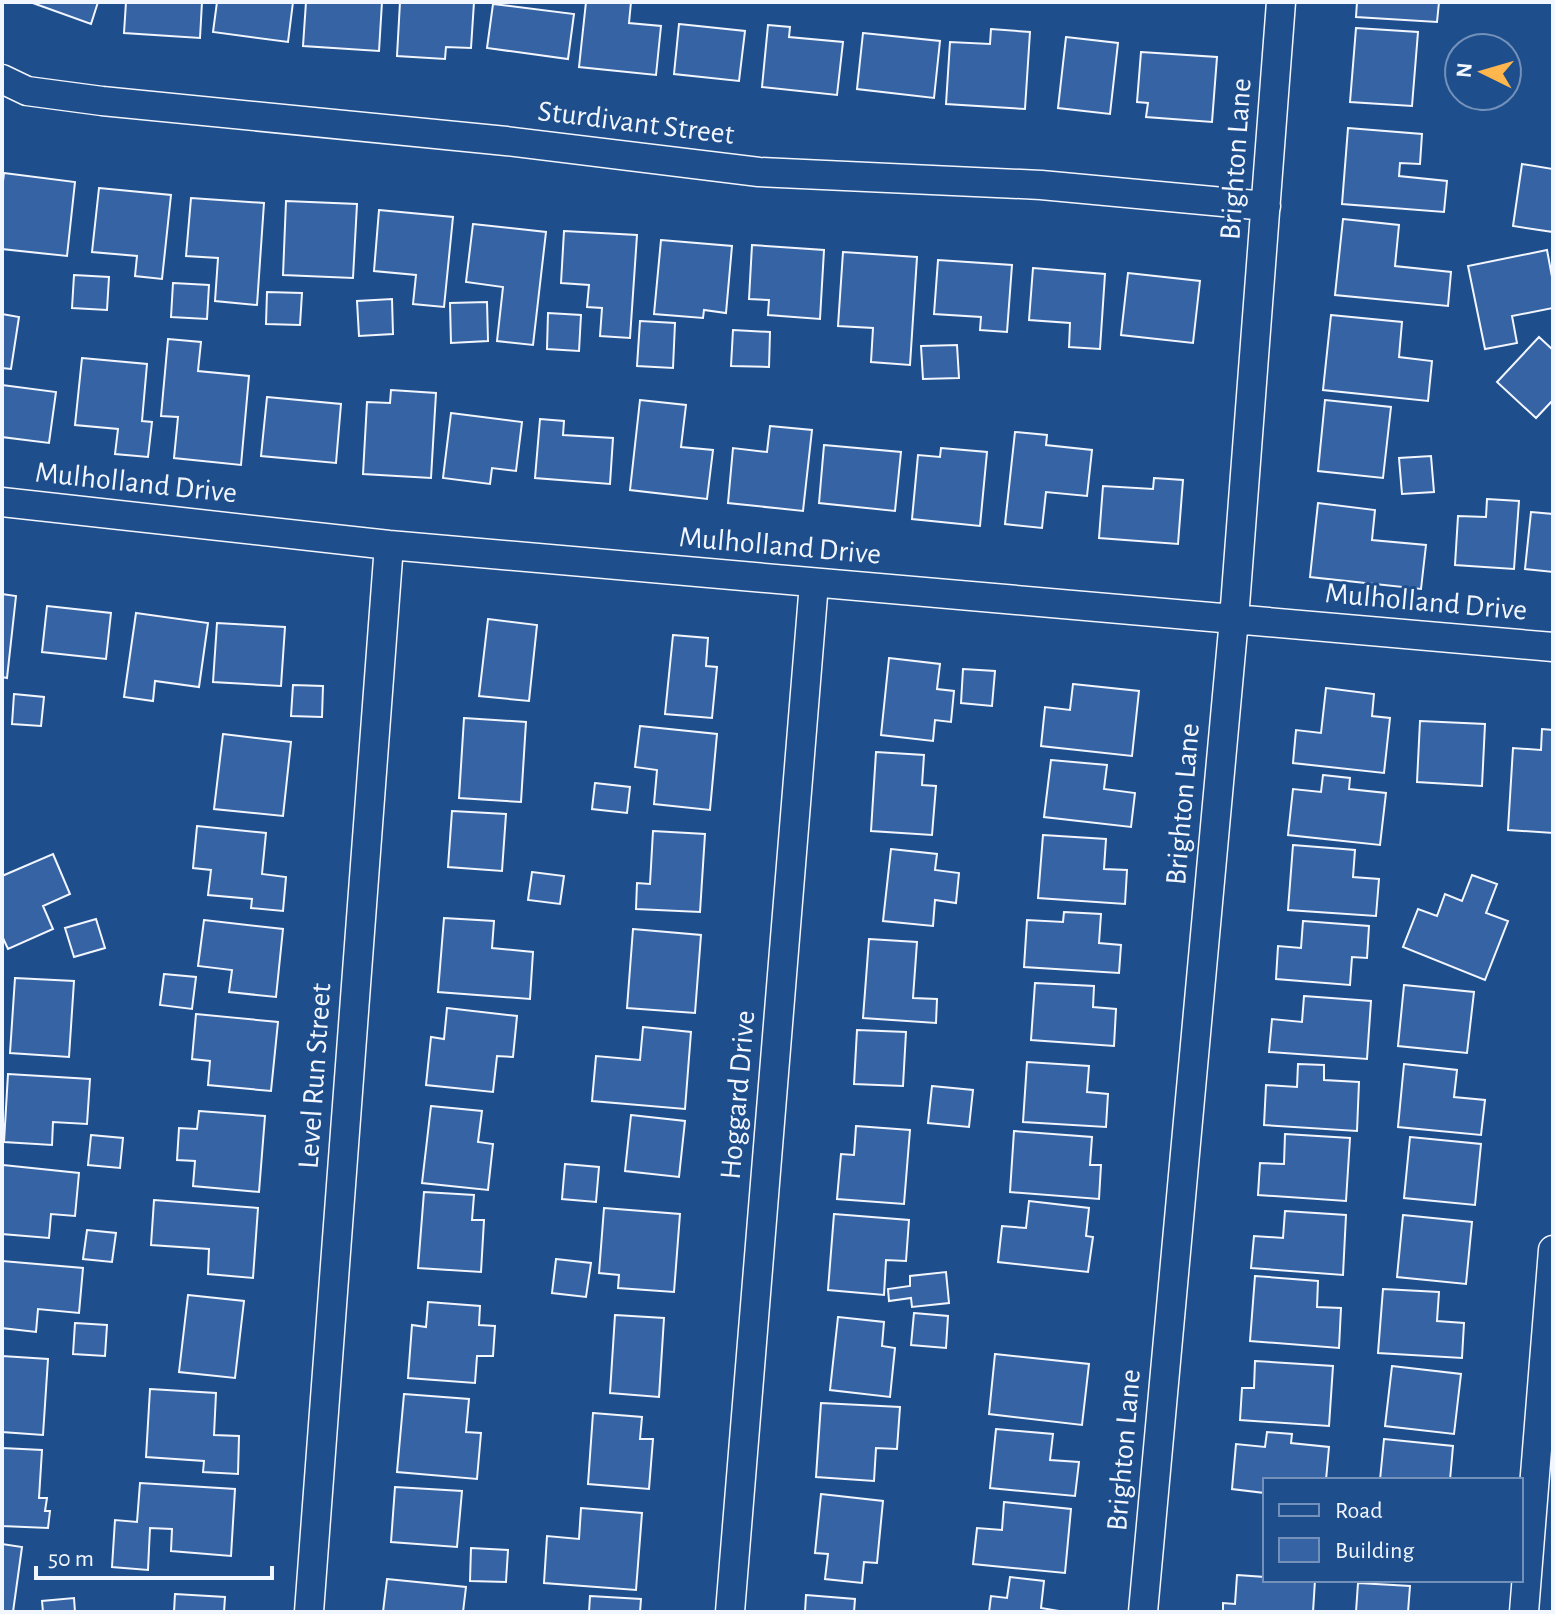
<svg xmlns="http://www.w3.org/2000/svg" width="1555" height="1614" font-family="'Alegreya Sans',sans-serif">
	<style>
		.building { fill: #3563a3; stroke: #f2f6ff; stroke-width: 2 }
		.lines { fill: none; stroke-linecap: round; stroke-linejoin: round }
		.street-casing { stroke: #f2f6ff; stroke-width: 31 }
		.street { stroke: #1f4e8c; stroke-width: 28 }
		.labels { text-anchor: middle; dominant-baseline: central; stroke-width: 6; stroke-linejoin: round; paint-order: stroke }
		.street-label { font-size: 30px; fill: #f2f6ff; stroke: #1f4e8c }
	</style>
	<rect width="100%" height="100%" fill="#1f4e8c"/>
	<!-- building -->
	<path class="building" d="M30,2H98L91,24Z
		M126,2H202L200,38L124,33Z
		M217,2H293L288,42L213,32Z
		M306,2H382L379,51L303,46Z
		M400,2H474L471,48L446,47L445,59L397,56Z
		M586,2H631L629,23L661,26L656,75L579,67Z
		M1357,2H1439L1437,22L1356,17Z
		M493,4L574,14L568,59L487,48Z
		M679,24L745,31L739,81L674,74Z
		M768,25L790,27L789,37L843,42L837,95L762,87Z
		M1356,28L1418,32L1412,106L1350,102Z
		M991,29L1030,32L1025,109L946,104L950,42L990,44Z
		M863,33L940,41L934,98L857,89Z
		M1066,37L1118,43L1110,114L1058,108Z
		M1141,52L1217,57L1212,122L1146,117L1148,103L1137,102Z
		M1348,128L1422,134L1420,164L1400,163L1399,176L1447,181L1444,212L1342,204Z
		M1522,164L1553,169V232L1513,226Z
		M4,173L75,182L67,256L2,249V190Z
		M99,188L171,195L162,279L135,276L137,256L92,252Z
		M191,198L264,203L257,305L215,301L218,258L186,256Z
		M286,201L357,204L353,278L283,275Z
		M379,210L453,217L444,307L413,304L416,275L374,271Z
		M1343,219L1399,225L1395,266L1451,272L1448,306L1335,295Z
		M473,224L546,232L533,345L497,341L503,287L466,282Z
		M564,231L637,235L630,338L600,336L602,308L587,307L589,285L561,283Z
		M661,240L732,246L726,313L704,310L703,318L654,314Z
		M752,245L824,250L820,319L768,315L769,300L749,299Z
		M1547,250L1553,282V308L1512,316L1517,343L1485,349L1468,266Z
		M843,252L917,257L910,365L871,362L873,328L838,326Z
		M938,260L1012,265L1007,332L980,330L981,317L934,314Z
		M1033,268L1105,274L1100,349L1069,347L1070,323L1029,320Z
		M1128,273L1200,281L1193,343L1121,335Z
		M74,275L109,277L107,310L72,308Z
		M173,283L209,285L207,319L171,317Z
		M267,292L302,293L300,325L266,324Z
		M392,299L393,334L359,336L357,301Z
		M487,302L488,341L451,343L450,303Z
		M548,313L581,315L579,351L547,349Z
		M2,314L19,317L11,369L2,368Z
		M1331,315L1402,322L1399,357L1432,361L1428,401L1323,390Z
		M640,321L675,323L673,368L637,366Z
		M733,330L770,332L769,367L731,366Z
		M1539,337L1553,350V400L1536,418L1497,382Z
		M168,339L201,342L198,371L249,376L241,465L174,458L178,417L161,416Z
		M957,345L959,378L923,379L921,346Z
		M82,358L147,364L142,421L152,422L148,457L115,454L118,429L75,425Z
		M2,385L56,392L49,443L2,437Z
		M391,390L436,393L431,478L363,474L367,402L390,403Z
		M267,397L341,404L336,463L261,456Z
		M640,400L686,405L681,447L713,450L707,499L630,490Z
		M1325,400L1391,407L1383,478L1318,471Z
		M451,413L522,422L516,471L492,468L490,484L443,478Z
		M540,419L564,421L563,435L613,438L610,484L535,478Z
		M770,426L812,430L803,511L728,503L733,448L767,452Z
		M1015,432L1047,435L1046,445L1092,450L1087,496L1046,492L1042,528L1005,524Z
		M824,445L901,452L895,511L819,503Z
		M941,448L987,452L980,526L912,519L918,455L940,457Z
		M1431,456L1434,492L1402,494L1399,458Z
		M1154,478L1183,480L1178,544L1099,538L1103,486L1153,489Z
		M1487,499L1519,501L1514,569L1455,565L1458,516L1486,517Z
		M1318,503L1375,510L1372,540L1426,545L1421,589L1310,577Z
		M1531,512L1553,514V572L1525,569Z
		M2,594L16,596L7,678L2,677Z
		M47,606L111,613L106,659L42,652Z
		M136,613L208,623L199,687L155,681L153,701L124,697Z
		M488,619L537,625L529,701L479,696Z
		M217,623L285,627L281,686L213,682Z
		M673,635L708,638L706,666L717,667L712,718L665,714Z
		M889,658L940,664L937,689L954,691L951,722L935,720L933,741L881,735Z
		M963,669L995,671L992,706L961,703Z
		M1073,684L1139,691L1132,756L1041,746L1045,707L1070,710Z
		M293,685L323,686L322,717L291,716Z
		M1326,688L1374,694L1372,716L1390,718L1384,773L1293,763L1296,730L1321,733Z
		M14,694L44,697L41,726L12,724Z
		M464,718L526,722L521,802L459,798Z
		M1420,721L1485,724L1482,786L1417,782Z
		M640,726L717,734L710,810L654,804L657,770L635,767Z
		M1542,729L1553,730V833L1508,830L1513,748L1541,750Z
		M223,734L291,742L283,816L214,809Z
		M876,752L924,755L922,785L936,786L932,835L871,831Z
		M1051,760L1107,765L1104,789L1135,793L1131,827L1044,817Z
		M1323,775L1350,778L1349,789L1386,793L1380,845L1288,835L1293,789L1321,792Z
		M595,783L630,787L627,813L592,809Z
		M452,811L506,814L502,871L448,867Z
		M197,826L266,833L262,874L286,877L283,911L251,908L252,899L208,895L211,870L193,868Z
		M653,831L705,834L700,912L636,909L637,883L650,884Z
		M1043,835L1106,839L1104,869L1127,870L1125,904L1038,898Z
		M1293,845L1355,850L1353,877L1379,879L1376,916L1288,910Z
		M891,849L937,854L935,870L959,873L956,903L935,900L933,926L883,921Z
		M53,854L70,894L43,906L53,929L8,949L2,936V876Z
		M532,872L564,876L560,904L528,900Z
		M1472,875L1497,884L1486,913L1508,921L1485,980L1403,947L1418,909L1437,916L1445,894L1462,901Z
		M1064,912L1101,914L1099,943L1121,945L1119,973L1024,967L1027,920L1063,922Z
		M444,918L494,921L492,948L533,952L530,999L438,992Z
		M96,919L105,948L74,957L65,928Z
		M204,920L283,929L276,997L229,992L232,970L198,966Z
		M1303,921L1369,926L1367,958L1352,957L1350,985L1276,979L1278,946L1301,948Z
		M633,929L701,935L695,1013L627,1008Z
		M869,939L917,942L913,998L937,999L936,1023L863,1018Z
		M164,974L196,977L192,1009L160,1005Z
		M15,978L74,981L69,1057L10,1053Z
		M1035,983L1094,986L1093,1007L1116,1009L1114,1046L1031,1040Z
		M1404,985L1474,992L1467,1053L1398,1046Z
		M1304,996L1371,1001L1367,1059L1269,1052L1272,1019L1302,1022Z
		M447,1008L517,1016L513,1057L497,1056L493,1092L426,1085L431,1037L444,1039Z
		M196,1014L278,1022L271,1091L208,1085L210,1061L192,1059Z
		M643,1027L691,1032L685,1109L592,1101L596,1056L640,1060Z
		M857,1030L906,1032L903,1086L854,1084Z
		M1027,1062L1089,1066L1087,1092L1108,1094L1106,1127L1023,1122Z
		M1298,1064L1324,1065V1080L1359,1082L1357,1131L1264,1125L1266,1085L1297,1087Z
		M1404,1064L1457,1070L1454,1097L1485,1100L1481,1135L1398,1127Z
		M8,1074L90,1079L87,1124L53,1122L52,1145L4,1142Z
		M932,1086L973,1090L969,1127L928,1123Z
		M431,1106L482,1111L478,1142L493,1144L488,1190L422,1183Z
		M199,1111L265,1116L259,1192L193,1186L195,1161L177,1160L179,1128L197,1129Z
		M631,1115L685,1121L679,1177L625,1171Z
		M856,1126L910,1130L904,1204L837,1199L841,1154L854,1155Z
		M1014,1131L1092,1137L1090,1165H1101L1099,1199L1010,1192Z
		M1285,1134L1350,1138L1346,1201L1258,1195L1260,1163L1284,1164Z
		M91,1135L123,1138L120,1168L88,1165Z
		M1410,1137L1481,1144L1475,1205L1404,1198Z
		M565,1164L599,1167L596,1202L562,1199Z
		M3,1165L79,1173L75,1216L51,1214L49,1238L2,1234Z
		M424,1192L474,1195L472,1220H484L481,1272L418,1268Z
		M154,1200L258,1208L253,1278L208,1274L209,1249L151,1245Z
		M1029,1201L1089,1208L1086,1236L1093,1237L1088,1272L998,1262L1002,1226L1026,1228Z
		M604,1208L680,1214L674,1292L618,1288L619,1275L599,1273Z
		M1285,1211L1346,1215L1343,1275L1251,1268L1254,1236L1283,1238Z
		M834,1214L909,1220L906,1261L886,1260L884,1295L828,1290Z
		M1403,1215L1472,1222L1466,1284L1397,1277Z
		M87,1230L116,1233L112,1262L83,1259Z
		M556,1259L591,1263L586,1297L552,1293Z
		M2,1261L83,1268L79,1313L38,1309L36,1332L2,1328Z
		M946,1272L949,1303L912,1307L911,1298L889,1301L888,1289L910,1286V1276Z
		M1255,1276L1318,1281L1317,1307L1341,1308L1339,1348L1250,1341Z
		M1383,1289L1439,1292L1437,1321L1464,1323L1462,1358L1378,1353Z
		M188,1295L244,1301L235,1378L179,1372Z
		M428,1302L480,1306L479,1325L495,1326L493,1356H477L475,1383L408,1378L412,1325L426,1327Z
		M914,1313L948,1316L946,1348L911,1345Z
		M615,1315L664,1318L659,1397L610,1393Z
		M838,1317L884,1322L882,1346L895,1348L890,1397L830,1390Z
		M75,1323L107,1325L105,1356L73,1354Z
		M995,1354L1089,1364L1082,1425L989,1414Z
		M2,1356L48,1359L43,1435L2,1432Z
		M1255,1361L1333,1366L1329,1426L1240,1420L1242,1388H1254Z
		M1392,1366L1461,1374L1454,1434L1385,1426Z
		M150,1389L216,1393L214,1435L239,1436L238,1474L203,1472L204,1461L146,1457Z
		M404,1394L469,1399L466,1432L481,1433L477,1479L397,1472Z
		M821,1403L900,1407L897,1449L876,1448L874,1481L816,1477Z
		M593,1413L642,1417L640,1439H653L649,1489L588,1484Z
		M996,1429L1053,1434L1050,1460L1079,1462L1075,1496L990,1488Z
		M1267,1432L1292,1434L1291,1443L1329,1447L1326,1480H1265V1493L1232,1489L1236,1444L1265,1447Z
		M1384,1439L1453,1446L1450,1480H1380Z
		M2,1448L42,1450L39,1498H47L45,1511H50L48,1528L2,1526Z
		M140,1483L235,1489L231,1556L171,1551L172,1529L150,1528L148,1570L112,1567L115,1520L137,1522Z
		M395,1487L462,1491L457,1547L391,1542Z
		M821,1494L883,1501L877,1563L864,1562L862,1583L825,1579L828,1554L815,1553Z
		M1004,1502L1071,1509L1065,1573L973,1564L977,1528L1002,1530Z
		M581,1508L642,1513L636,1590L544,1583L547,1536L579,1539Z
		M2,1544L22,1547L13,1612H2Z
		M471,1548L508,1550L506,1582L470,1581Z
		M1237,1575L1265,1577V1580H1315L1313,1612H1223V1603L1235,1604Z
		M1010,1577L1044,1581L1041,1608L1065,1612H989L991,1596L1007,1598Z
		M387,1579L466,1587L463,1612H383Z
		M1358,1583L1410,1586L1408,1612H1356Z
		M175,1594L225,1597L224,1612H174Z
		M806,1595L855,1599L854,1612H805Z
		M590,1596L641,1599L640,1612H589Z
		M74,1598L75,1612H43L42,1601Z"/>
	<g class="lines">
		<defs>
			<path id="street" d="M2,79L27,91L102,101L506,141L759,172L1041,185L1266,206
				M2,502L389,545L1553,647
				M309,1612L389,545
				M730,1612L814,583
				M1143,1612L1234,619L1281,2
				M1524,1612L1553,1250"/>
		</defs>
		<!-- street casing -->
		<use href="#street" class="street-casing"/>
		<!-- street -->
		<use href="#street" class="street"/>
	</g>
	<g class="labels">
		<!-- street labels -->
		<g class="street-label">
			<text transform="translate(636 123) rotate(7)">Sturdivant Street</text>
			<text transform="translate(1236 159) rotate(-86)">Brighton Lane</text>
			<text transform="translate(136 483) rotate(6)">Mulholland Drive</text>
			<text transform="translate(780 546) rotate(5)">Mulholland Drive</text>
			<text transform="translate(1426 602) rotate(5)">Mulholland Drive</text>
			<text transform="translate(1183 804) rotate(-85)">Brighton Lane</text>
			<text transform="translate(315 1076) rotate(-86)">Level Run Street</text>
			<text transform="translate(738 1095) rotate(-85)">Hoggard Drive</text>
			<text transform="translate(1124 1450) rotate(-85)">Brighton Lane</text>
		</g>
	</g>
	<!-- border -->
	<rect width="1555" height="1614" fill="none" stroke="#f2f6ff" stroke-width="8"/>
	<!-- legend -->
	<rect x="1263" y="1478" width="260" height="104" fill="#1f4e8c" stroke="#7391ba" stroke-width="2"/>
	<rect x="1279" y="1504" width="40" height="12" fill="#1f4e8c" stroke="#7391ba" stroke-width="2"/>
	<text x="1335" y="1518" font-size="24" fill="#f2f6ff">Road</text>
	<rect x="1279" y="1538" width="40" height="24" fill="#3563a3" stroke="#7391ba" stroke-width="2"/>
	<text x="1335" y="1558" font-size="24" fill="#f2f6ff">Building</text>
	<!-- north arrow -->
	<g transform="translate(1483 72) rotate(275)"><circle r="38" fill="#1f4e8c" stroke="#7391ba" stroke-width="2"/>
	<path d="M0-6L14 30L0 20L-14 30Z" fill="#ffb74d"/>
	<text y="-12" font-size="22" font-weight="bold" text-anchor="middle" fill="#f2f6ff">N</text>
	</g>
	<!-- scale -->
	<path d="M36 1566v12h236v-12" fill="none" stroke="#f2f6ff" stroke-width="4"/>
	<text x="48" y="1566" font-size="24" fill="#f2f6ff" stroke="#1f4e8c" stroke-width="6" paint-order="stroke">50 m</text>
</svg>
